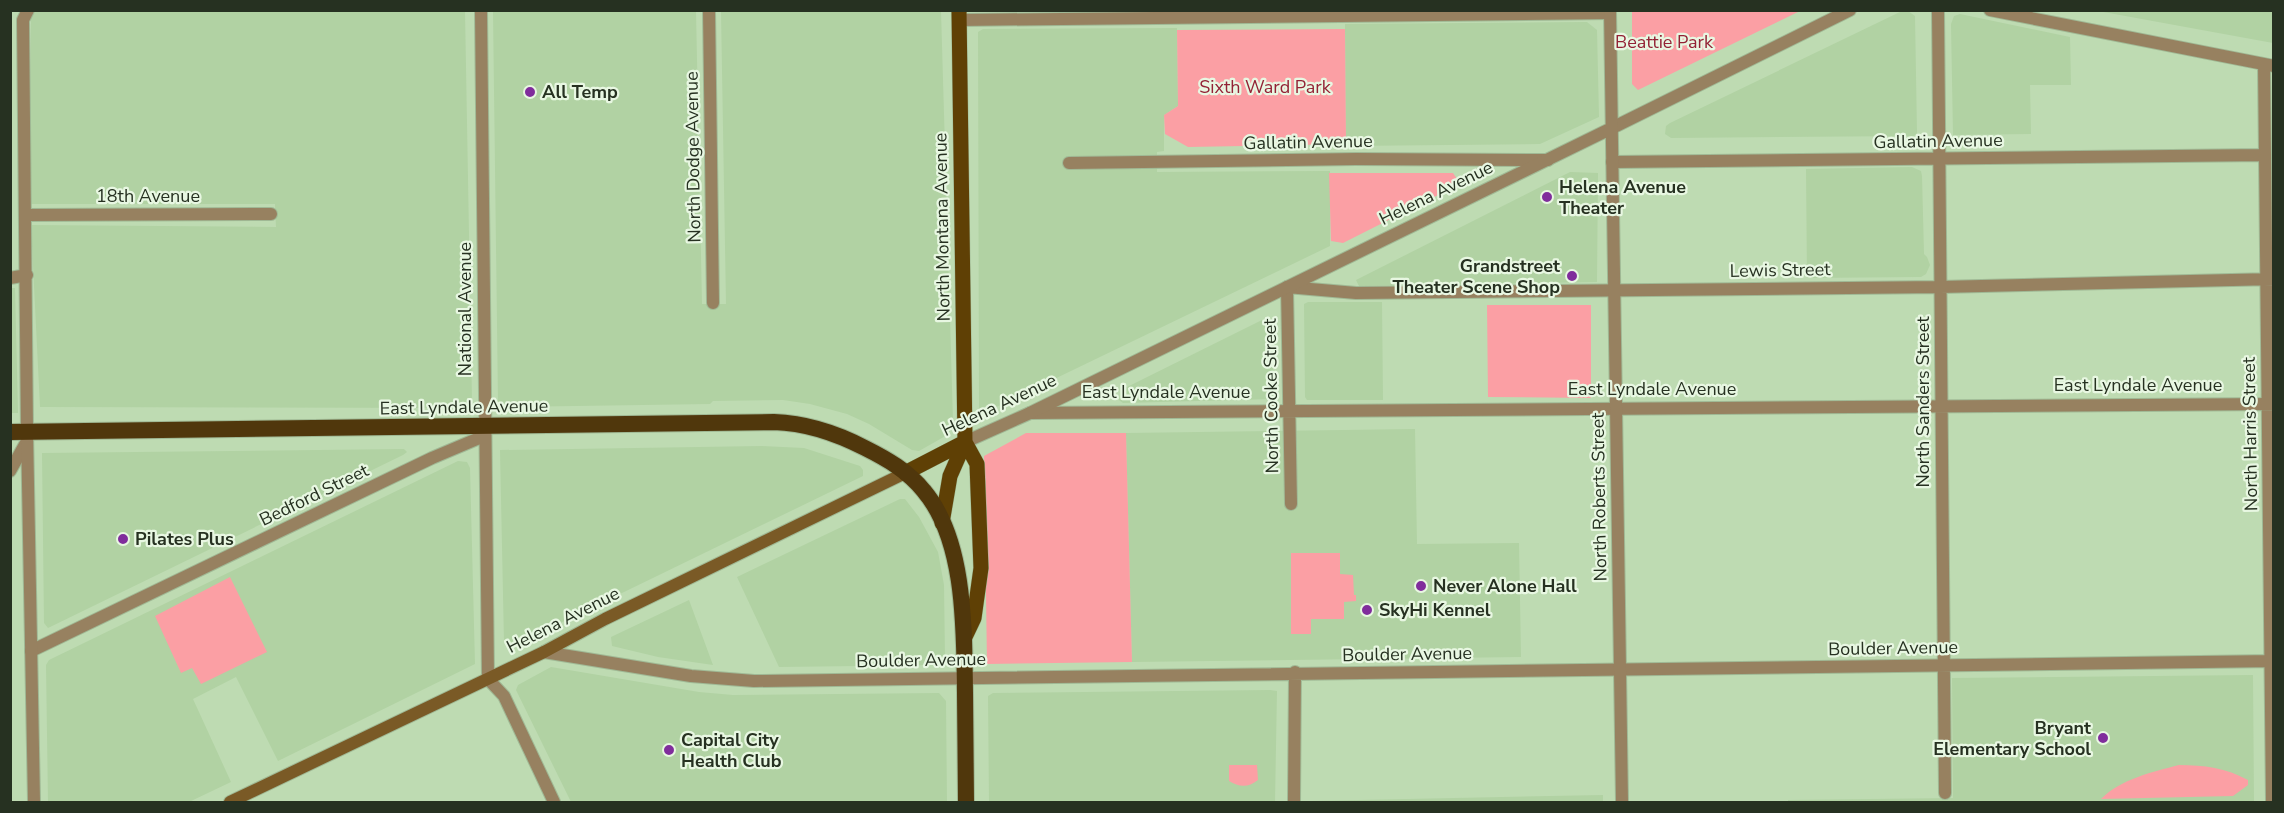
<svg xmlns="http://www.w3.org/2000/svg" width="2284" height="813" font-family="'Nunito Sans',sans-serif">
	<style>
		.built { fill: #b1d2a3 }
		.green { fill: #fb9fa4 }
		.lines { fill: none; stroke-linecap: round; stroke-linejoin: round }
		.minor-casing { stroke: #a0b995; stroke-width: 14 }
		.tertiary-casing { stroke: #a0b995; stroke-width: 14 }
		.secondary-casing { stroke: #a0b995; stroke-width: 14 }
		.primary-casing { stroke: #a0b995; stroke-width: 16 }
		.trunk-casing { stroke: #a0b995; stroke-width: 18 }
		.minor { stroke: #978160; stroke-width: 12 }
		.tertiary { stroke: #978160; stroke-width: 12 }
		.secondary { stroke: #7a5a26; stroke-width: 12 }
		.primary { stroke: #5f4005; stroke-width: 15 }
		.trunk { stroke: #50370c; stroke-width: 16 }
		.poi-dot { fill: #802d9c; stroke: #e8f7e2; stroke-width: 2 }
		.labels { text-anchor: middle; dominant-baseline: central; stroke-width: 4.5; stroke-linejoin: round; paint-order: stroke }
		.park-label { font-size: 18px; fill: #932235; stroke: #e8f7e2 }
		.poi-label { font-size: 18px; font-weight: bold; fill: #263121; stroke: #e8f7e2; text-anchor: start }
		.street-label { font-size: 18px; fill: #263121; stroke: #e8f7e2 }
	</style>
	<rect width="100%" height="100%" fill="#bedbb2"/>
	<!-- built -->
	<path class="built" d="M34,11H465L472,402L466,408L40,407L31,225L276,227L275,204H29L31,17Z
		M493,11H696L702,304H726L721,11H941L953,422L949,434L919,451L912,450L869,424L847,414L810,404L783,400L713,401L710,404L502,407L498,402Z
		M1902,11H1908L1915,16L1917,133L1914,136L1671,138L1665,134L1666,126L1670,123Z
		M2098,11H2273V43Z
		M1960,14L2070,37L2071,85H2030L2031,134L1953,135L1951,24L1954,16Z
		M1587,22L1597,30L1599,117L1540,144L1346,146L1345,24Z
		M1177,28L1178,106L1164,115V151L1157,152V172L1330,171V246L984,413L979,408V399L978,32L983,29Z
		M1912,167L1921,171L1922,176L1924,254L1927,257L1930,265L1926,274L1921,277L1807,278L1806,169Z
		M1570,172L1598,173L1597,282L1359,286L1356,280Z
		M10,288H15L18,413H11Z
		M1308,302H1382L1383,400H1307L1305,397L1304,304Z
		M1262,320H1268L1272,325L1274,399L1123,403L1119,400L1121,390Z
		M1415,429L1417,544L1519,543L1521,657L1132,662L1126,433Z
		M762,446L804,448L860,466L863,470V476L515,645H507L504,642L500,450Z
		M404,449L407,452L403,455L48,628L44,623L42,453Z
		M458,461L467,462L470,468L475,664L278,761L236,677L193,699L231,782L189,802H48L46,665L49,660Z
		M900,499H905L919,517L938,552L944,585L945,659L936,665L779,667L737,577Z
		M689,600L713,665L658,657L612,646L611,637Z
		M551,667L699,692L733,695L939,693L946,701L947,802H571L516,690L518,685Z
		M2253,675L2254,802H1788V800L1953,798L1952,678Z
		M1270,690L1277,691L1275,802H989L988,696L993,693Z
		M1603,795V802H1311V801Z"/>
	<!-- green -->
	<path class="green" d="M10,11H12L11,266H10Z
		M1632,11V10L1800,11L1638,90L1632,84Z
		M1345,29L1346,144L1188,147L1165,134L1164,115L1178,106L1177,30Z
		M1329,173H1453L1457,179L1452,188L1343,243L1331,241Z
		M1487,305H1591V398L1488,397Z
		M1026,433H1126L1132,662L987,664L984,456Z
		M1291,553H1340V574L1353,575L1354,595H1356V601L1344,602V619H1311V634H1291Z
		M230,577L267,652L201,684L192,668L181,673L155,616Z
		M1229,765H1257L1258,780C1248,788 1239,787 1229,781Z
		M2179,765C2204,765 2226,768 2248,780V785L2233,796L2101,799C2121,779 2152,772 2179,765Z"/>
	<g class="lines">
		<defs>
			<path id="minor" d="M481,10L488,679L504,696L554,802
				M709,10L713,303
				M1938,10L1945,793
				M1990,10L2274,66
				M959,20L1610,13
				M2264,64L2272,802
				M1612,128L1850,10
				M1612,162L2265,155
				M1069,163L1356,159L1548,160
				M26,215L271,214
				M10,278L27,275
				M1030,413L2274,404
				M27,431L23,20L28,10
				M10,471L27,441
				M1291,504L1287,287L1356,293L1940,287L2274,279
				M31,651L432,458L484,436
				M544,652L691,676L754,681L2274,661
				M1294,802L1295,672"/>
			<path id="tertiary" d="M1610,10L1622,802
				M27,431L34,802
				M965,442L1030,413L1612,128"/>
			<path id="secondary" d="M230,802L544,652L605,619L905,473"/>
			<path id="primary" d="M905,473L965,442
				M942,523L950,476L965,442L959,10
				M964,639L974,618L981,568L977,464L965,442"/>
			<path id="trunk" d="M10,432L774,422C807,423 836,433 865,448C887,459 908,471 924,491C966,541 964,631 965,693C965,729 966,766 966,802"/>
		</defs>
		<!-- minor casing -->
		<use href="#minor" class="minor-casing"/>
		<!-- tertiary casing -->
		<use href="#tertiary" class="tertiary-casing"/>
		<!-- secondary casing -->
		<use href="#secondary" class="secondary-casing"/>
		<!-- primary casing -->
		<use href="#primary" class="primary-casing"/>
		<!-- trunk casing -->
		<use href="#trunk" class="trunk-casing"/>
		<!-- minor -->
		<use href="#minor" class="minor"/>
		<!-- tertiary -->
		<use href="#tertiary" class="tertiary"/>
		<!-- secondary -->
		<use href="#secondary" class="secondary"/>
		<!-- primary -->
		<use href="#primary" class="primary"/>
		<!-- trunk -->
		<use href="#trunk" class="trunk"/>
	</g>
	<!-- markers -->
	<g class="poi-dot">
		<circle cx="530" cy="92" r="6"/>
		<circle cx="1547" cy="197" r="6"/>
		<circle cx="1572" cy="276" r="6"/>
		<circle cx="123" cy="539" r="6"/>
		<circle cx="1421" cy="586" r="6"/>
		<circle cx="1367" cy="610" r="6"/>
		<circle cx="2103" cy="738" r="6"/>
		<circle cx="669" cy="750" r="6"/>
	</g>
	<g class="labels">
		<!-- park labels -->
		<g class="park-label">
			<text x="1664" y="42">Beattie Park</text>
			<text x="1265" y="87">Sixth Ward Park</text>
		</g>
		<!-- poi labels -->
		<g class="poi-label">
			<text x="542" y="92">All Temp</text>
			<text x="1559" y="187">Helena Avenue<tspan x="1559" dy="21">Theater</tspan></text>
			<text x="1560" y="266" text-anchor="end">Grandstreet<tspan x="1560" dy="21">Theater Scene Shop</tspan></text>
			<text x="135" y="539">Pilates Plus</text>
			<text x="1433" y="586">Never Alone Hall</text>
			<text x="1379" y="610">SkyHi Kennel</text>
			<text x="2091" y="728" text-anchor="end">Bryant<tspan x="2091" dy="21">Elementary School</tspan></text>
			<text x="681" y="740">Capital City<tspan x="681" dy="21">Health Club</tspan></text>
		</g>
		<!-- street labels -->
		<g class="street-label">
			<text transform="translate(1938 141) rotate(-1)">Gallatin Avenue</text>
			<text transform="translate(1308 142) rotate(-1)">Gallatin Avenue</text>
			<text transform="translate(693 157) rotate(-91)">North Dodge Avenue</text>
			<text transform="translate(1436 193) rotate(-26)">Helena Avenue</text>
			<text x="148" y="196">18th Avenue</text>
			<text transform="translate(942 227) rotate(-91)">North Montana Avenue</text>
			<text transform="translate(1780 270) rotate(-1)">Lewis Street</text>
			<text transform="translate(465 309) rotate(-90)">National Avenue</text>
			<text x="2138" y="385">East Lyndale Avenue</text>
			<text x="1652" y="389">East Lyndale Avenue</text>
			<text x="1166" y="392">East Lyndale Avenue</text>
			<text transform="translate(1271 396) rotate(-91)">North Cooke Street</text>
			<text transform="translate(1923 402) rotate(-90)">North Sanders Street</text>
			<text transform="translate(999 405) rotate(-25)">Helena Avenue</text>
			<text transform="translate(464 407) rotate(-1)">East Lyndale Avenue</text>
			<text transform="translate(2250 434) rotate(-91)">North Harris Street</text>
			<text transform="translate(314 495) rotate(-26)">Bedford Street</text>
			<text transform="translate(1599 497) rotate(-91)">North Roberts Street</text>
			<text transform="translate(563 620) rotate(-27)">Helena Avenue</text>
			<text transform="translate(1893 648) rotate(-1)">Boulder Avenue</text>
			<text transform="translate(1407 654) rotate(-1)">Boulder Avenue</text>
			<text transform="translate(921 660) rotate(-1)">Boulder Avenue</text>
		</g>
	</g>
	<!-- border -->
	<rect width="2284" height="813" fill="none" stroke="#263121" stroke-width="24"/>
</svg>
